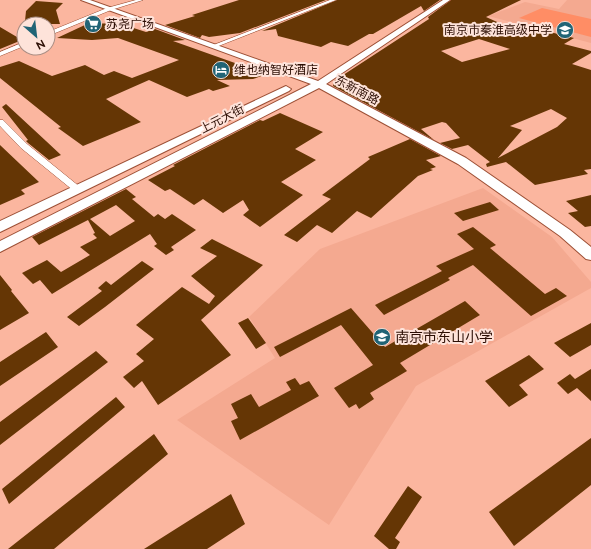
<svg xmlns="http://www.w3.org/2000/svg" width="591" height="549" font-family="Raleway,'Noto Sans SC',sans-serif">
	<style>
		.built { fill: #f4a990 }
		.green { fill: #ff8d65 }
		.building { fill: #653605; fill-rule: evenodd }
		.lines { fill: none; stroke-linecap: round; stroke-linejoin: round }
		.street-casing { stroke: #9d5036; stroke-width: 1 }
		.secondary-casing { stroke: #9d5036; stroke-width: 2 }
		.street { fill: #fff; fill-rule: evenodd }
		.secondary { fill: #fff; fill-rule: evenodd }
		.labels { text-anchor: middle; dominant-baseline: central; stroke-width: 4; stroke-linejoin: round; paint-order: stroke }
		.far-poi-label { font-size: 12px; fill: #2c0e04; stroke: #fee3da; text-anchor: start }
		.far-street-label { font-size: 12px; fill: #2c0e04; stroke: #fee3da }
		.poi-label { font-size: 14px; fill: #2c0e04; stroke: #fee3da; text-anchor: start }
	</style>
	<rect width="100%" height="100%" fill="#fbb69f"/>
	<!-- built -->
	<path class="built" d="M567,0H591V43L488,16L525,2L559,9Z
		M483,188L552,237L591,282V288L416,386L329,525L177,420L275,358L249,317L320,249Z"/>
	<!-- green -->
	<path class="green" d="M542,8L591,19V37L519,18Z"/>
	<!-- building -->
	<path class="building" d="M239,0H326L240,33L209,37L202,35L200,38L165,25L195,16L192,15Z
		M337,0H440L424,11L421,6L373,34H369L348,46L331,42L321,47L278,36L276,29L262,31Z
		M451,0H521L486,17L517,31L529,33L538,29L574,38L564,44L591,51V53L572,64L591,70V169L584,170L588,174L535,185L506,162L487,167L486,164L490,162L468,145L452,149L440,143L460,138L446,123L442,122L421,129L434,140L333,86L334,81L429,19L428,17ZM479,39L510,49L462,62L441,51ZM551,109L567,118L557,127L498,158L522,130L510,126Z
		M36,1L63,3L56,10L60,24H28L25,21L26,11Z
		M118,23L146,32L155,29L185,40L173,41L249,68L264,75L253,79L217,80L230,86L213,91L209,89L187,97L149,80L106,99L141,122L83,146L58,128L61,127L0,78V67L19,61L52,76L85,65L104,75L114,71L132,78L179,60L118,38L92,40L57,38L87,24Z
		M0,27L22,40L0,49Z
		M6,104L46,141L61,155L49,160L28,143L26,141L28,140L2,107Z
		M280,113L323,132L295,149L316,160L281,182L303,195L260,227L243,215L249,210L243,200L223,213L203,199L194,205L170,189L165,191L148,180L175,166L173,165L260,120L263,121Z
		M410,139L441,156L426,160L436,167L430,169L433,170L418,176L371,218L357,211L332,233L317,225L297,242L284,235L331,199L322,195L370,159L368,157Z
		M0,145L39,182L21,190L25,194L0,205Z
		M126,189L136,197L132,199L154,217L158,214L165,219L172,214L196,230L171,247L174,250L166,255L154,246L157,244L150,234L52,294L40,280L33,284L22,273L47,260L61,272L90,255L80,247L97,238L93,234L95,233L88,220L39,245L32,237ZM116,205L135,221L110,236L90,219Z
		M591,195V226L585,227L568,213L578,211L566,201Z
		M490,202L499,210L463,221L454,213Z
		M473,227L496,245L490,248L545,294L556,288L567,296L531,316L473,265L448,278L450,280L384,315L375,305L442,271L436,266L474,249L457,234Z
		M212,239L263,265L201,320L231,355L158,405L142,381L134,388L123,377L144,361L136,354L154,339L136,325L182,287L209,304L215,296L191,276L217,256L200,248Z
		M142,261L154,269L105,307L79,326L67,317L102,291L98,288L106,281L111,285Z
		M0,275L12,290L11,291L29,313L0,330Z
		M465,301L480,315L400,363L407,371L370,393L374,399L359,409L356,404L349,408L334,388L373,365L341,325L280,357L274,347L351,308L385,347Z
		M248,318L266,343L256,349L238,323Z
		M591,323V345L570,357L554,343Z
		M46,332L58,347L0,386V362Z
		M96,351L108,362L0,445V422Z
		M529,355L544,369L519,385L528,395L509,407L485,381Z
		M591,369V401L577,388L568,394L557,383L570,374L575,379Z
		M295,378L300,385L309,381L319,396L240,440L231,421L238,418L231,404L251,394L259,407L291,390L286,382Z
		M116,397L125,407L9,504L2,489Z
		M154,434L168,454L54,549H8Z
		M591,438V485L514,546L489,512Z
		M408,486L422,497L395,538L400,542L396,549H389L374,536Z
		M231,494L245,524L207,549H144Z"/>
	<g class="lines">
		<defs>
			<path id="street" d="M136,0H143L111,10L48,36V32L107,8Z
				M330,0H336L216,47L211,46Z
				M24,42V46L0,56V52Z
				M0,120H3L27,144L80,187L81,189L80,191H74L21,148L0,126Z"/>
			<path id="secondary" d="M81,0H90L318,81L443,0H450L326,84L466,158L570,230L591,247V260L586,259L560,236L458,164L319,88L0,252V241L311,84Z
				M286,86L291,89L289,91L0,232V221Z"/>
		</defs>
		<!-- street casing -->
		<use href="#street" class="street-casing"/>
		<!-- secondary casing -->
		<use href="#secondary" class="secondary-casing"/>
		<!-- street -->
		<use href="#street" class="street"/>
		<!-- secondary -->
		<use href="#secondary" class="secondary"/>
	</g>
	<!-- icons -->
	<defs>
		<symbol id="supermarket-disc" viewBox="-11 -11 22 22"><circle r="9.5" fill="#216476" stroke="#fee3da"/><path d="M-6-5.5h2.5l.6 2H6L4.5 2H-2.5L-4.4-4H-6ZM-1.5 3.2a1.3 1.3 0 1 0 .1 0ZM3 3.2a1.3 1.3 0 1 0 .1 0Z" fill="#fff"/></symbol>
		<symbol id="school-disc" viewBox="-11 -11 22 22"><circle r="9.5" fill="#216476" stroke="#fee3da"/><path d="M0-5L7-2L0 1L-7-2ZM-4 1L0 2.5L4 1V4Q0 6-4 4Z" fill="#fff"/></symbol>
		<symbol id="hotel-disc" viewBox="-11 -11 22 22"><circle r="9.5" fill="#216476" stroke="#fee3da"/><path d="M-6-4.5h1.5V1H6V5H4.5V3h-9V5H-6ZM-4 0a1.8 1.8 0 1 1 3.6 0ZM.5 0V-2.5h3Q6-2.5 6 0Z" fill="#fff"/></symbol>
	</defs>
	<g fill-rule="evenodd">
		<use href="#supermarket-disc" x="83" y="14" width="20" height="20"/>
		<use href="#school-disc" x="555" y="20" width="20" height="20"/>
		<use href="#hotel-disc" x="211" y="60" width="20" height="20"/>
		<use href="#school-disc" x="372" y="327" width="20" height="20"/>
	</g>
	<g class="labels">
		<!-- far-poi labels -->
		<g class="far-poi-label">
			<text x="106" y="24">苏尧广场</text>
			<text x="552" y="30" text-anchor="end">南京市秦淮高级中学</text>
			<text x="234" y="70">维也纳智好酒店</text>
		</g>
		<!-- far-street labels -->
		<g class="far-street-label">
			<text transform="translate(357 90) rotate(28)">东新南路</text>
			<text transform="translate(222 119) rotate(-27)">上元大街</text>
		</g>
		<!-- poi labels -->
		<g class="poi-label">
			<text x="395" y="337">南京市东山小学</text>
		</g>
	</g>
	<!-- north arrow -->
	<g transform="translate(36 36) rotate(152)"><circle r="19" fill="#fee3da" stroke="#aa8e84"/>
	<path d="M0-3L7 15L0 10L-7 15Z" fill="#216476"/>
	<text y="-6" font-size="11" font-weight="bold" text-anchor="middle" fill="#2c0e04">N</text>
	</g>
</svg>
